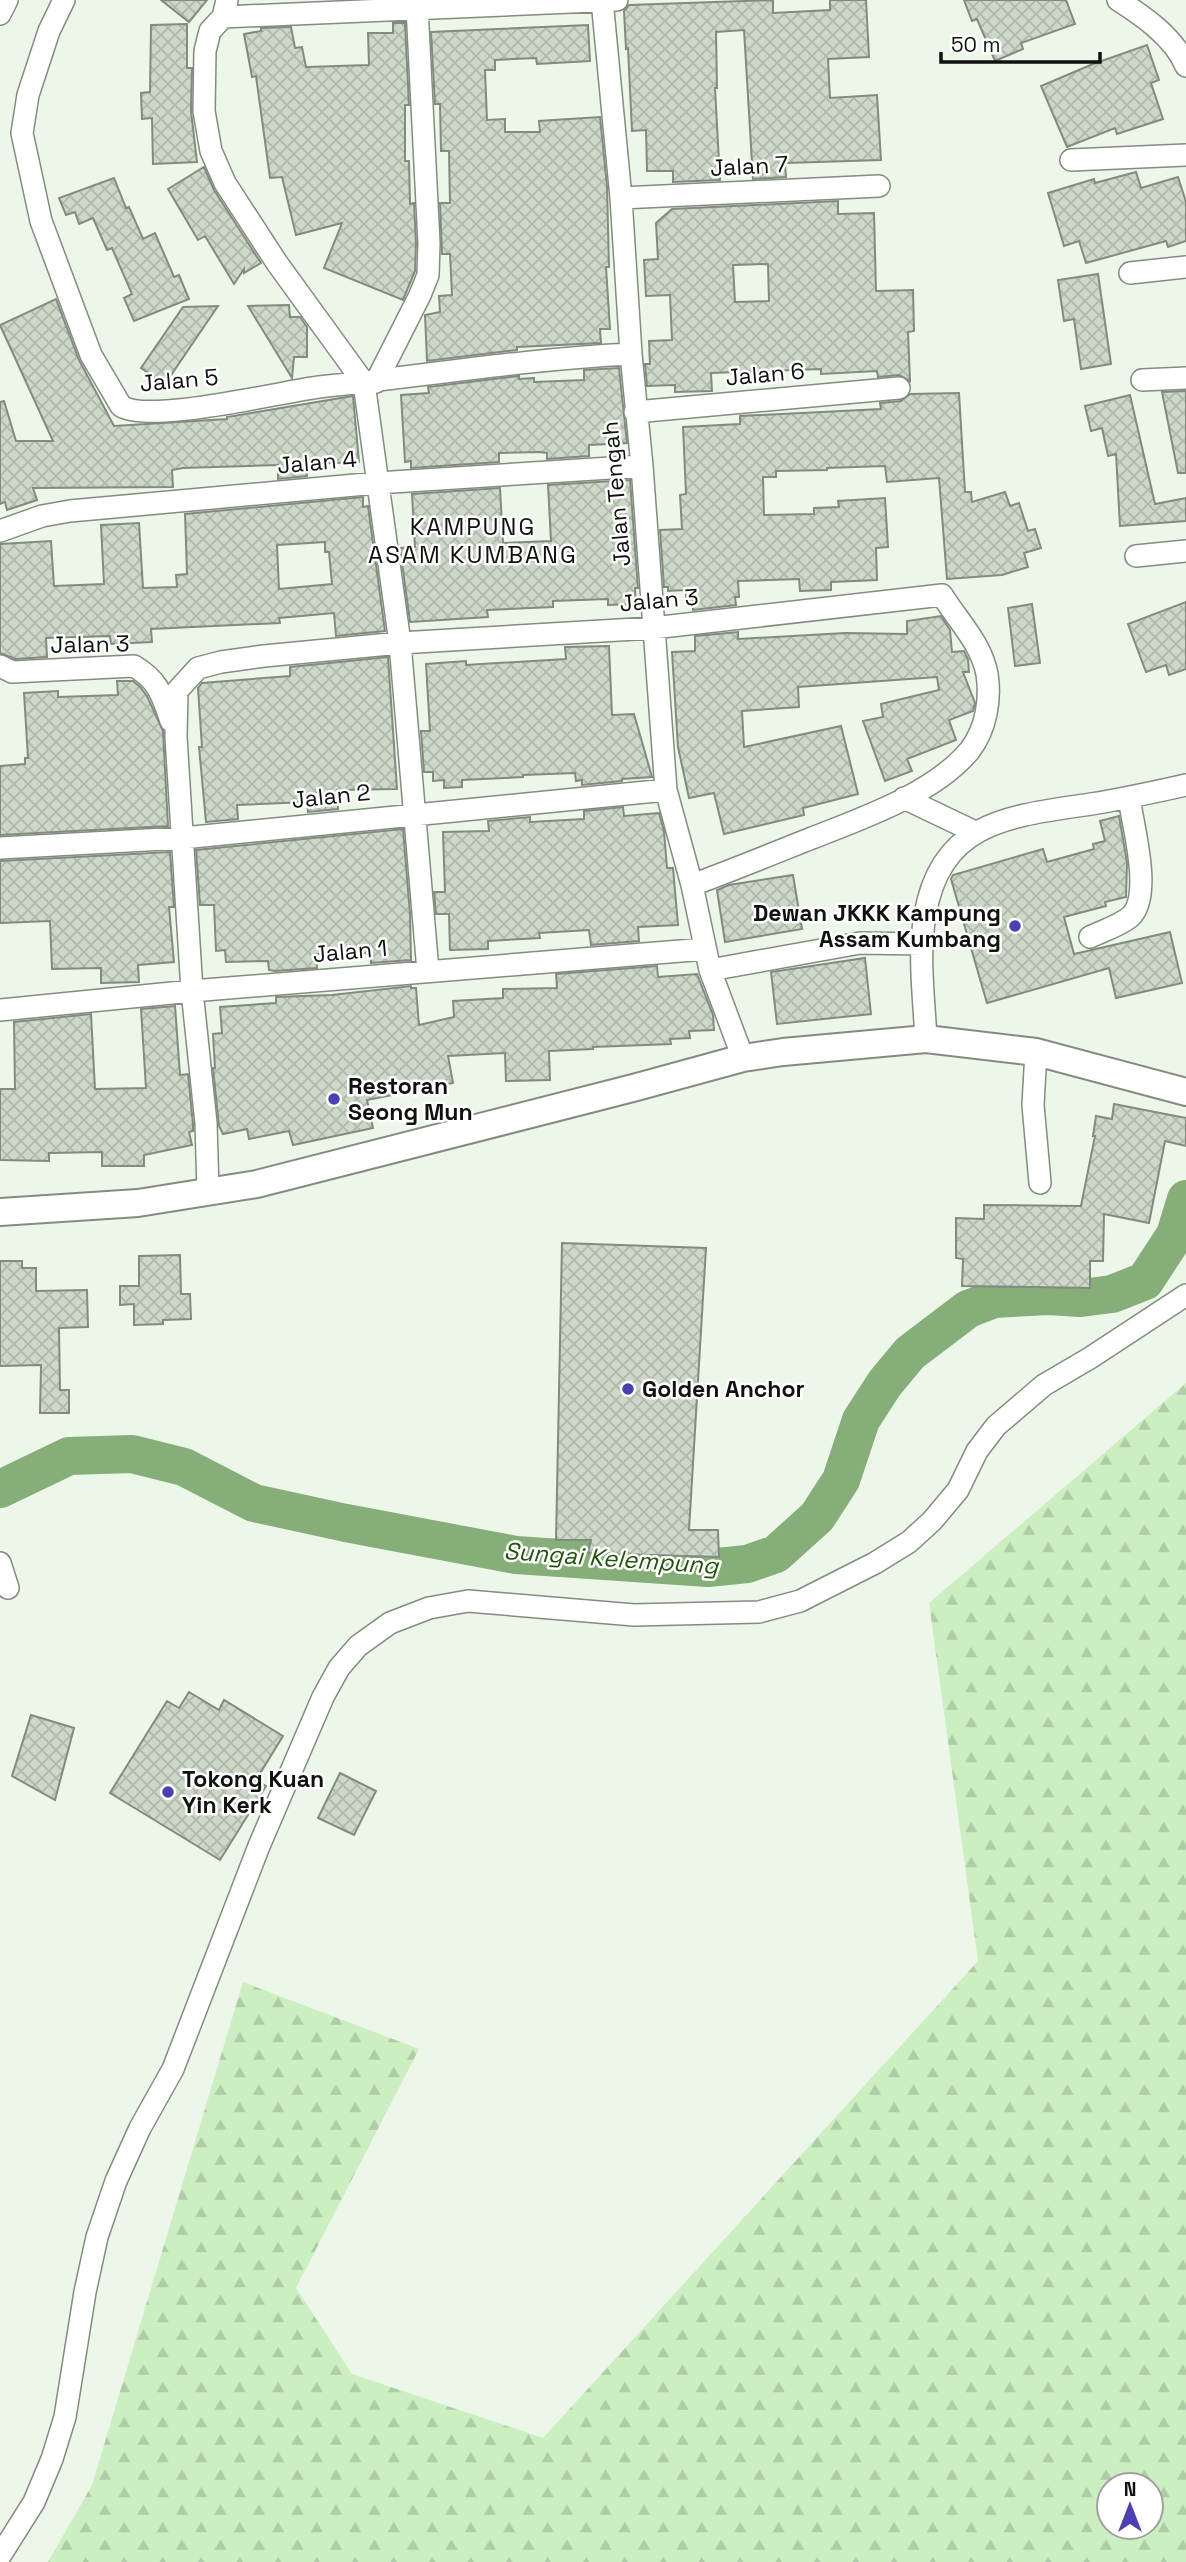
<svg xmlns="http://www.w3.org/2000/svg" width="1186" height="2562" font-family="'Space Grotesk',sans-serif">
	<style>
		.forest { fill: url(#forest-firs); fill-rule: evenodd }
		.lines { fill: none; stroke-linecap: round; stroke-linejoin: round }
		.river { stroke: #86ae79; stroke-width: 38 }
		.building { fill: url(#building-cross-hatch); stroke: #818b7e; stroke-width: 2; fill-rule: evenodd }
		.minor-casing { stroke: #828c7f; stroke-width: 24 }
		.major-casing { stroke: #828c7f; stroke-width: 30 }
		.minor { stroke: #fff; stroke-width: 21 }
		.major { stroke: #fff; stroke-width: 26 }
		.poi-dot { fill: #4b3fb6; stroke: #fff; stroke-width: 2.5 }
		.labels { text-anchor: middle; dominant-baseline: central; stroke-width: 5; stroke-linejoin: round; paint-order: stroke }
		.street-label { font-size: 23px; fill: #0f120e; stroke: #fff }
		.poi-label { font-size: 23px; font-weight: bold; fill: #0f120e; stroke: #fff; text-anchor: start }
		.neighbourhood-label { font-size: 24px; letter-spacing: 2px; fill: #0f120e; stroke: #fff }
		.water-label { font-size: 24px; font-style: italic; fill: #22550a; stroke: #fff }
	</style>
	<defs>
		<pattern id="forest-firs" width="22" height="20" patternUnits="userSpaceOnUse" patternTransform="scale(1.75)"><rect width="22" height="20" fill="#ccefc1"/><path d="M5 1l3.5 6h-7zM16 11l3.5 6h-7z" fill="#aecca5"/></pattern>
		<pattern id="building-cross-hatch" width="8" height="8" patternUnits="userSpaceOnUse" patternTransform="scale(1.75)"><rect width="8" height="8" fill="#cdd8c9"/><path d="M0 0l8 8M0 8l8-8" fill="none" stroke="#afb8ab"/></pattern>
	</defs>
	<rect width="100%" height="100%" fill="#ecf7e9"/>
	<!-- forest -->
	<path class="forest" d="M1186,1383V2562H48L92,2485L243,1982L419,2049L296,2288L352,2374L543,2438L978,1961L929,1603ZM1109,2485H1151V2527H1109Z"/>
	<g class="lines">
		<!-- river -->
		<path class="river" d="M0,1489L69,1456L132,1454L184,1467L254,1503L346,1523L516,1555L708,1568L747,1564L776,1554L817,1517L841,1480L861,1420L885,1383L910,1353L968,1309L994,1299L1048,1296L1081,1298L1112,1294L1145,1281L1175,1235L1186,1199"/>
	</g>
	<!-- building -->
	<path class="building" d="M161,0H207L189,22Z
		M773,0V13L830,10V0H866L869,57L828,59L830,98L877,95L881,160L785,163L786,177L753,179L744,30L716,32L717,88H715L720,180L673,182V171H647L646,130L632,131L628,48L626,49L624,11L629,5Z
		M964,0H1066L1075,24L1021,43L1023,49L995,61L977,19L972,21Z
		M393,23H405L409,105H405V161H409L410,204L414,203L416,243L415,271L403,300L324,268L342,223L296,235L282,177L270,178L256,76L252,77L244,34L261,31V28L291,27L295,48L302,47L306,67L369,65L368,33H393Z
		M187,24V68H192L191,111L197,162L153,164L152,118L142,119L141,93L150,92L151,25Z
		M588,25L590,61L537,64L536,58L495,60V70H485L487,120L505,119V132H540L539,121L600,117L607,186L609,267H606L610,329H600L601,343L517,347V350L427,361L425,315L440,312L439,296L452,295L450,254H442L440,203H450L449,151H441L440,104H435L431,32Z
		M1147,45L1159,80L1151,83L1163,119L1117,134L1115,128L1067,147L1041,86L1093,64Z
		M204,167L214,190L261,263L244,273V269L234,284L205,236L198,240L168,189Z
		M1136,172L1141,188L1178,177L1186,202V241L1168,247L1166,241L1086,263L1079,241L1064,246L1048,193L1094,179L1095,183Z
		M114,178L126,208L129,207L143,239L155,233L174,277L179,275L189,299L134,321L124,298L132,294L112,248L107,250L93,218L79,224L75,212L66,215L59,198Z
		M838,201V214L874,213L876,291L913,290L914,331L908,332L910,381L899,375L878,377L877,371L821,374V369L711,373L712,391L675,392V385L647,386L645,364H650L649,341L672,340L670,295L646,296L644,260L658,259L656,223L672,209ZM768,264L769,301L735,302L733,265Z
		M1098,274L1111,364L1081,369L1074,319L1064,321L1058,280Z
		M56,299L79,360L114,426L227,419V417L353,396L359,462L306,464L307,476L278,479V465L183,468L172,470L173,487L33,488L37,500L7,510L5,502L0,504V402L4,401L16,441H53L0,325Z
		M289,305L290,317H300L307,327V357H294L292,378L248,306Z
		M218,306L165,384L141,368L183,307Z
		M619,368L627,443L589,445V456L547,459V453L539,452L499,453V462L411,468V461L405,462L401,395L429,393L428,387L519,376V379L534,378V382L584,380V370Z
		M1186,391V473H1178L1162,392Z
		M959,393L965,492H971L972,502L1005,492L1010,506L1019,503L1028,531L1035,529L1041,548L1024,553L1028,567L1002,575L947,579L939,478L887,482L885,466L827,468V470L776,471V477H763L764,515L814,514V508L839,507L838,501L885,498L888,547L876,548L877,580L831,582V590L800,591L799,579L738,581L739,597H735L736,605L693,610V599L686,600V590L668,591V587H664L660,530L682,529L680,495L686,494L683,427L740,424V416L881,409L880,403L901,401L910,394Z
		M1130,395L1155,504L1186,498V521L1120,526L1116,454L1108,456L1102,428L1091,431L1085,406Z
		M630,480L638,588H635L636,604L608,605V599L553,601V607L487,610L488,617L410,622L400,548L415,547L412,494L500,488L503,543L551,541L548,485Z
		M363,497V507L368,506L385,631L336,636L334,613L279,618L280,623L151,629L152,642L111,644L110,636L46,638L47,657L15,659L0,653V544L51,541L54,586L104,584L101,525L139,523L143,588L177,587L176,575L187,574L185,514ZM325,542V552H329L332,584L279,589L277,545Z
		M1186,602V669L1169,675L1166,665L1146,672L1128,624Z
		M1032,604L1040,663L1015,666L1008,608Z
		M941,616L950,630L952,652L964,651L968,659L969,672H963L975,703L973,711L949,720L956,740L907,759L912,771L885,781L863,721L883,717L881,704L939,690L937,677L798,687L799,707L742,711L744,747L841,726L858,794L803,808L804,815L724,834L714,793L689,798L678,747L672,652L695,651V636L738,632V639L845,633L907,634V621Z
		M609,646L612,715L634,714L652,777L622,779V781L582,785V780L576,781L575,773L523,775V777L462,780V787L444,788V780L433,781V772H424L421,731H430L426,664L466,661V665L566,659L565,647Z
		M388,657L397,789L337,790L338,809L308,812L307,802L237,805L238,819L206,822L199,747H202L198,688L202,683L290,676V667Z
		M117,681H133L140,687L147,696L163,731L168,826L0,835V766L25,764V758H28L24,693L58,691V697L118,695Z
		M623,807L624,816L659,813L664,831L667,868H673L678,925L638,927L639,941L591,945L589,930L539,933L540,938L488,941V949L450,950L449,914H436L434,892H445L443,832L489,831L488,821L530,817V822L584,819V811Z
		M1119,816L1127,862L1126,897L1105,902L1106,906L1064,917L1074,954L1170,932L1182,983L1116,998L1109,968L987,1003L951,879L953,875L1043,849L1047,862L1094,849L1093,844L1105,841L1100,821Z
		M403,829L410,914L411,960L371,963V953L316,954L317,968L275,971L269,970L268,961L226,962L225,950L216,951L214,905H200L196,850Z
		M170,852L174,907H169L174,962L138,965L139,982L101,983V968L52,969L50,921L0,923V861Z
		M793,875L802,929L725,942L717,890L729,885Z
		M865,958L871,1014L777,1024L771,972Z
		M657,966L658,977L697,974L713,1015L714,1030L689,1031L690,1038L670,1039L671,1044L593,1047V1049L549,1051L550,1080L506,1081L505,1053L448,1056L453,1083L367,1100L373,1128L293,1145L289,1131L249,1139L247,1129L223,1134L219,1126L213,1068H215L213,1034L222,1033L220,1007L276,1003V997L332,995L411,986V988H416L419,1025L454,1017L453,1001L503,998V989L557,988L556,974Z
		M175,1006L180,1075L188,1074L193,1124V1131L189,1132L192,1145L144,1155V1166H102V1152L49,1153V1161L0,1160V1089H15L14,1022L91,1014L95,1089L146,1088L141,1009Z
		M1114,1104L1186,1118V1146L1165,1141L1149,1223L1104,1214L1103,1261H1090V1288L962,1286L963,1259L956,1258V1218L984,1219V1205L1081,1206L1095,1136H1093L1096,1116L1112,1119Z
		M562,1243L706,1248L689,1530H718L719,1557L588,1553L591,1540H556Z
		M180,1255L181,1294H190L191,1319L163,1320V1324L134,1325V1304L120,1305V1286H139V1256Z
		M0,1261H22V1268H36V1291L87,1290L88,1327L59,1328L60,1390H69V1413H40L41,1365L0,1366Z
		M189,1692L219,1710L224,1700L283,1736L256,1780L266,1786L220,1860L110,1793L167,1701L179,1708Z
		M31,1715L74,1728L55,1800L12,1776Z
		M340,1773L376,1791L354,1835L318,1818Z"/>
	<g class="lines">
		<defs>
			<path id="minor" d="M64,0L49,31L28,95L22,133L41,221L91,355L121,406C149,424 280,392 319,387C423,376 526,359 631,354
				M227,0L223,17L210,31L205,51L204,111L211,151L225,183L277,263L364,383L400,643L428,971
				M602,0L621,198L631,354L642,466L666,790L692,885L710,970L743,1058
				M1118,0C1143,16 1174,37 1186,66
				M0,14L7,0
				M223,17L617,0
				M1071,160L1186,155
				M621,198L879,186
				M1130,273L1186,267
				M1142,380L1186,378
				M376,382L420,295L428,275L429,243L417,7
				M635,412L899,388
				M0,531L42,516L70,511L377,483L642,466
				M1136,556L1186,551
				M0,666L12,672L134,666C159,681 162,695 171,721
				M904,798L975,832
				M0,848L183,838L666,790
				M1090,937C1102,931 1119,926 1130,917C1153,897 1133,826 1129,798
				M710,970L860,943L923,944
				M0,1010L192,991L705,949
				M926,1039C924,998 918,956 925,915C941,820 1012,816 1091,804C1123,799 1154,792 1186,785
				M1036,1052L1033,1105L1040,1183
				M208,1191L206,1123L192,991L176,737L177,691L198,668L221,662L264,656L400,643L653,628L942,595C958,621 981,643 987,674C991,700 986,729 970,750C935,793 863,818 812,838C772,854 733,870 692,885
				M0,1563L8,1588
				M0,2556L34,2502L52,2459L65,2417L85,2292L97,2237L116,2181L140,2128L173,2069L259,1846L323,1697L339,1668L358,1646L390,1623L429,1608L468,1601L634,1615L759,1612L800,1601L875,1563L909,1542L932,1521L958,1490L977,1451L996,1426L1044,1385L1090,1358L1186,1295"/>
			<path id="major" d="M0,1212L138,1203L257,1184L633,1088L743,1058L783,1052L926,1039L1036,1052L1186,1092"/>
		</defs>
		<!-- minor casing -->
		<use href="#minor" class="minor-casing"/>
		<!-- major casing -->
		<use href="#major" class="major-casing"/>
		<!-- minor -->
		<use href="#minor" class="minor"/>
		<!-- major -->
		<use href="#major" class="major"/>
	</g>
	<!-- markers -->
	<g class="poi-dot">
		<circle cx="1015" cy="926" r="7"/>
		<circle cx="334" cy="1099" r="7"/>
		<circle cx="628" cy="1389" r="7"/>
		<circle cx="168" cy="1792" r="7"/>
	</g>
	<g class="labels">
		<!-- street labels -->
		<g class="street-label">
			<text transform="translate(749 166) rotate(-3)">Jalan 7</text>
			<text transform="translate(765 374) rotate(-5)">Jalan 6</text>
			<text transform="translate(179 380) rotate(-5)">Jalan 5</text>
			<text transform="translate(317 462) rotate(-5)">Jalan 4</text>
			<text transform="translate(616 494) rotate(-95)">Jalan Tengah</text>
			<text transform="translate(659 600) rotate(-5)">Jalan 3</text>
			<text transform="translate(90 644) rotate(-1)">Jalan 3</text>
			<text transform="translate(331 796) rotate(-6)">Jalan 2</text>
			<text transform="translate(350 951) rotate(-5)">Jalan 1</text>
		</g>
		<!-- poi labels -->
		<g class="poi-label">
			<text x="1001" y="913" text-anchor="end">Dewan JKKK Kampung<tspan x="1001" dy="26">Assam Kumbang</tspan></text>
			<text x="348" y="1086">Restoran<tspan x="348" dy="26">Seong Mun</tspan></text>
			<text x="642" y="1389">Golden Anchor</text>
			<text x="182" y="1779">Tokong Kuan<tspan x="182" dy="26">Yin Kerk</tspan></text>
		</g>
		<!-- neighbourhood labels -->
		<g class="neighbourhood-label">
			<text x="473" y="526">KAMPUNG<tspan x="473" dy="28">ASAM KUMBANG</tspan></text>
		</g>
		<!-- water labels -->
		<g class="water-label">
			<text transform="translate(611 1558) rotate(4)">Sungai Kelempung</text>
		</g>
	</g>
	<!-- north arrow -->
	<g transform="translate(1130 2506)"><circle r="33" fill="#ffffff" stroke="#9fa09f" stroke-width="2"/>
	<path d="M0-5L12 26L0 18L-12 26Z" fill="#4b3fb6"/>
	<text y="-10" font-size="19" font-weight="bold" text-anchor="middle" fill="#0f120e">N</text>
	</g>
	<!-- scale -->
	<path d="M941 52v10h159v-10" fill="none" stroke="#0f120e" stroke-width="3.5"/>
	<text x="951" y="52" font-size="21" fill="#0f120e" stroke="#ffffff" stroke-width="5" paint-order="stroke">50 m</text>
</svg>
